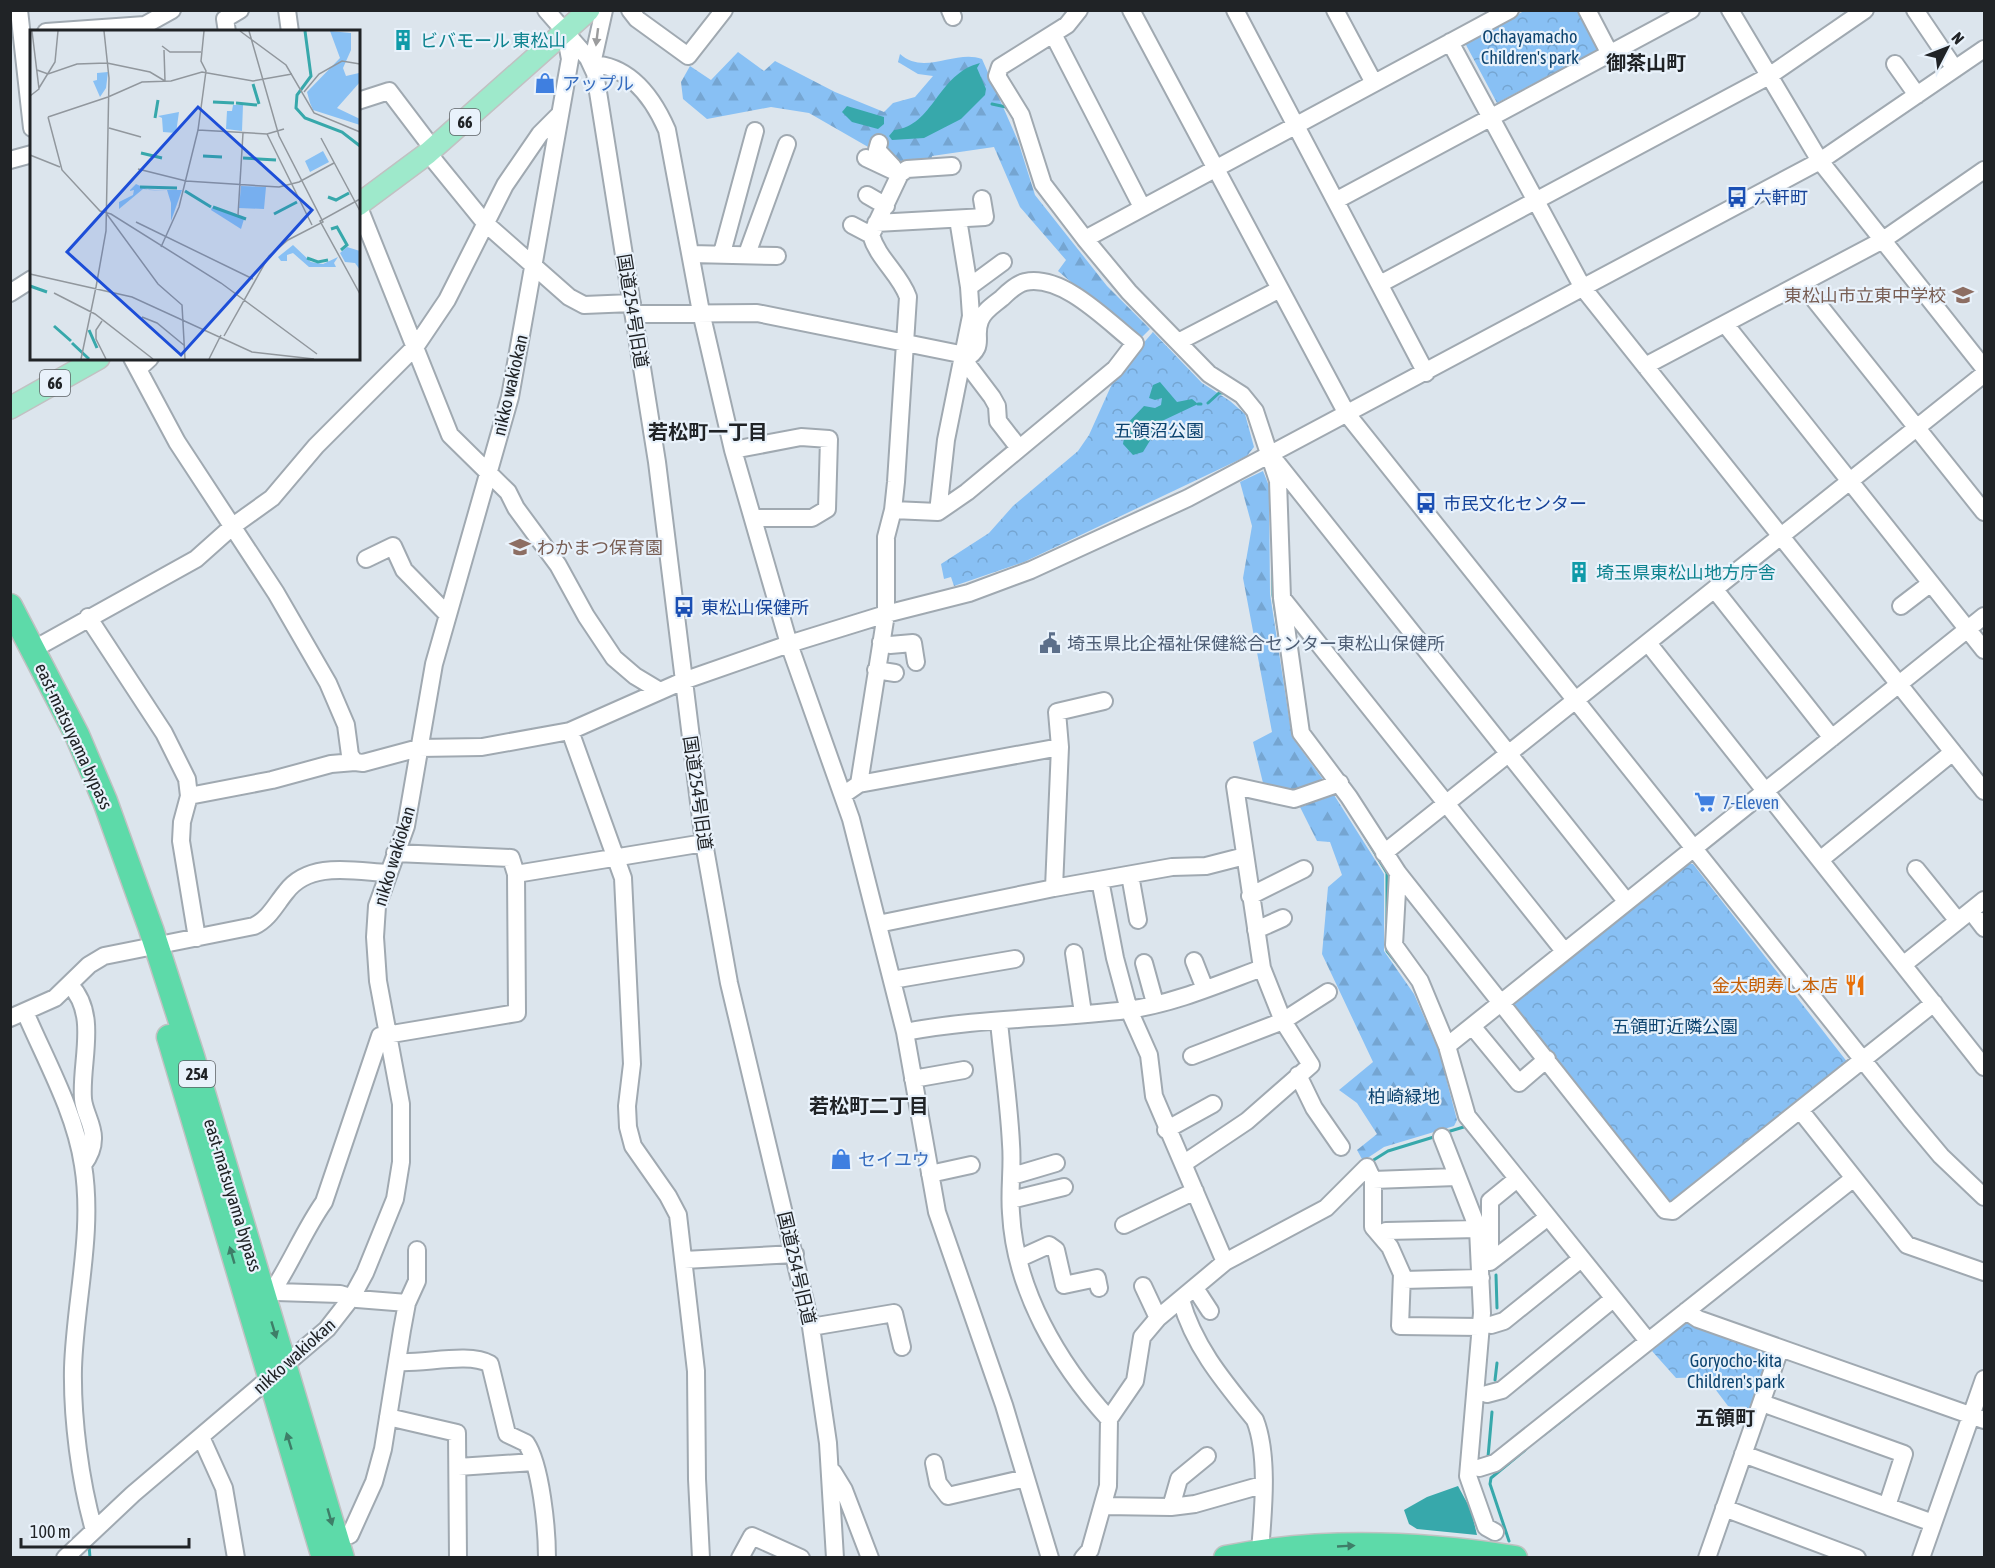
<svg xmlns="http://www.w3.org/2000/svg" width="1995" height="1568" font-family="'Asap Condensed','Noto Sans JP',sans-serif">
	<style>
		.forest { fill: url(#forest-firs) }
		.park { fill: url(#park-crowns) }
		.water { fill: #37a8ab }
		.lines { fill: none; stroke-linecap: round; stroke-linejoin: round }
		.stream { stroke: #37a8ab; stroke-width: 3 }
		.minor-casing { stroke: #a0a9b1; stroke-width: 20 }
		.major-casing { stroke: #c1c1c2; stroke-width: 24 }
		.highway-casing { stroke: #c1c1c2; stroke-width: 27 }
		.minor { stroke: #fff; stroke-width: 16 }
		.major { stroke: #9ee9cb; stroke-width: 21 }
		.highway { stroke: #5ddaa9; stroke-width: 24 }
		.oneway { fill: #9b9c9d }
		.oneway2 { fill: #3e7e68 }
		.labels { text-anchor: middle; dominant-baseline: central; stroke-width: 4.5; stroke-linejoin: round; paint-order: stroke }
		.shield { fill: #e9f2fb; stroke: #5c6166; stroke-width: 1.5 }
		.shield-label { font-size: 16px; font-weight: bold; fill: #202326 }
		.park-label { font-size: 18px; fill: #0c436f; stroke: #e9f2fb }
		.culture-label { font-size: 18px; fill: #0d838f; stroke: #e9f2fb; text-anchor: start }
		.shop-label { font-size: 18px; fill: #366cbe; stroke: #e9f2fb; text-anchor: start }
		.transit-label { font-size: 18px; fill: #164399; stroke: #e9f2fb; text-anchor: start }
		.education-label { font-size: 18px; fill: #785e54; stroke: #e9f2fb; text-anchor: end }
		.street-label { font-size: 18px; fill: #202326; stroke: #e9f2fb }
		.service-label { font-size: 18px; fill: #4e5e75; stroke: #e9f2fb; text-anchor: start }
		.food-label { font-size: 18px; fill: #c56008; stroke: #e9f2fb; text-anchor: end }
		.neighbourhood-label { font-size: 20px; font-weight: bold; fill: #202326; stroke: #e9f2fb }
		.inset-river { fill: none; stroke: #37a8ab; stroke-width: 3 }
		.inset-road { fill: none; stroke: #91979d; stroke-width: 1.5 }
		.view { fill: #1d4ed8; fill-opacity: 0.15; stroke: #1d4ed8; stroke-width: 3 }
		.inset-edge { fill: none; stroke: #202326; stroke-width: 3 }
	</style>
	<defs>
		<pattern id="forest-firs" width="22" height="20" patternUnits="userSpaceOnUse" patternTransform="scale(1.5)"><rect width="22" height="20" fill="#88c0f4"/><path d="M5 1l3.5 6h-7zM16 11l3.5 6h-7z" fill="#75a5d1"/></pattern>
		<pattern id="park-crowns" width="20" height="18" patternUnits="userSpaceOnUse" patternTransform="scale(1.5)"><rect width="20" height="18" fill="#88c0f4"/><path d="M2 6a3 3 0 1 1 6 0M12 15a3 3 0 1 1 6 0" fill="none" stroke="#75a5d1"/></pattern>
	</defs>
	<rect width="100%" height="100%" fill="#dce5ed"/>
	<!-- forest -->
	<path class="forest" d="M738,52L764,71L775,61L835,92L884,112L893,103L915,97L933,76L918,74L898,62L900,54C924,76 956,49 982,59L1018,141L1035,195L1107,286L1150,329L1139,340L1058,271L1066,260L1020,207L994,147L932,156L931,161L896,163L809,113L771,107L707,119L683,99L681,82L690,66L711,80Z
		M1263,471L1269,486L1270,594L1292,737L1327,785L1285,790L1263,783L1253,742L1272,732L1243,578L1252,526L1240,482Z
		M1334,795L1384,874V951L1414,994L1439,1051L1457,1120L1454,1126L1384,1147L1363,1161L1357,1150L1377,1134L1357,1103L1339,1090L1373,1062L1322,954L1328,887L1342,875L1330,842L1317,841L1300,807Z"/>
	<!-- park -->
	<path class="park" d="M1580,10L1600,49L1497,103L1465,43L1524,11Z
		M1153,332L1202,383L1230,401L1245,414L1254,447L1247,456L1024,562L954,586L951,577L944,579L941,564L989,533L1013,506L1078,451L1089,435L1116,375Z
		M1686,863L1693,864L1848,1063L1671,1204L1511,1004Z
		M1687,1322L1766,1353L1770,1361L1749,1413L1728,1406L1706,1377L1676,1378L1652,1351Z"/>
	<!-- water -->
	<path class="water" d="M980,63L977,68L986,89L985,95L961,119L924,138L892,140L889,136L894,130C934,126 937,74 980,63Z
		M847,106L884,117V124L878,129L852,122L842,112Z
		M1160,382L1177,402L1192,399L1198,404L1162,421L1143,452L1133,455L1123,444L1126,425L1144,406L1155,408L1161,405L1162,398L1155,400L1149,398L1153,385Z
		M1458,1486L1471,1510L1477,1535L1417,1529L1409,1524L1404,1510L1427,1497Z"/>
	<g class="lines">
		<!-- stream -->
		<path class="stream" d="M992,104L1006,107L1009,111
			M1101,271L1114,286
			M1208,403L1219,393H1223
			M1198,404H1201
			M1273,558V595L1281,647
			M1362,832L1387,873V924
			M1387,945V951L1400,967
			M1447,1132L1467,1126
			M1372,1161L1388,1151L1437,1136
			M1496,1275L1497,1308
			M1495,1380L1497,1363
			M1542,1436L1569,1415
			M1488,1457L1492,1412
			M1509,1541L1490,1484L1491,1478L1525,1450
			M89,1545L90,1558"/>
		<defs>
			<path id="minor" d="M19,10L32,128
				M287,10L290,32
				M546,10L588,58L595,73L657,462L704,843L729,983L811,1327L828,1443L835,1558
				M604,10L592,64C630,66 653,98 667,130L701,312L733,450L789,644L851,819L905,1032L937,1212L1004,1405L1050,1558
				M630,10L637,19L688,56L724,10
				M950,10L953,17
				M1079,10L1067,25L1000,67L997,76L1021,115L1043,184L1085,239L1129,292L1209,374L1242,395L1255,411L1278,481L1282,598L1301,733L1349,797L1398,873L1665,1210L1673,1211L1934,1003
				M1131,10L1347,414L1910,1119L1941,1156L1984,1197
				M1235,10L1426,373
				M1335,10L1374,83
				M1587,10L1610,54
				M1730,10L1820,161L1984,368
				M1915,10L1955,69
				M46,32L145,25L172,10
				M227,32L225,19L240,10
				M1053,34L1142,207
				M1450,42L1583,288L1984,791
				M1895,64L1917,95
				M358,101L389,91L433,149
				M879,143L877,150L893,167
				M428,153L485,223L569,297L584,305L632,303
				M866,158L900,174
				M10,160L32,154
				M867,195L886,206
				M1337,200L1691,10
				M358,205L450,435L508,492L516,508L558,565L586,616L614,658L635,676L660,691
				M876,223L985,217L982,199
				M852,225L871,235
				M1085,239L1510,10
				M722,253L755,131
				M691,254L777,256
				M747,254L787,144
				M1380,284L1769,76L1865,10
				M1802,284L1984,512
				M969,287L1003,262
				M10,293L32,279
				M634,314L757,313L965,355
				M1725,324L1984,650
				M1178,342L1280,289
				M132,358L177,442L276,593L328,683L346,725L350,755L355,762L363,763L419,748L482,747L570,731L683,681L789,644L886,614L969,593L1031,570L1188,498L1820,161L1984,49
				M1645,366L1883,240L1984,170
				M138,369L150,358
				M733,450L801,437L829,439L827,509L812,518H753
				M1277,463L1626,901
				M893,510L938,512L967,492L1115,369L1135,343C1107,321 1063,274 1025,282C1017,284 1008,292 1002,298C995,304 983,311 980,321C973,338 987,346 964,360L992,397L997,406L998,421L1019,448
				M938,512L946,440L971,316L969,287L958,219
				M366,559L393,546L404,570L447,614
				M1715,590L1832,738
				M1282,598L1564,951
				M1901,606L1931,583
				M88,617L164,733L187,779L189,796L182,822L181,841L197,938
				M881,642L890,645L913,643L916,662
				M1648,643L1984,1067
				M34,649L196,559L233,526L272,498L316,446L416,346L447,300L505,185L540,134L558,116
				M876,670L895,673
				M570,731L623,878L632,1064L627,1106L628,1127L633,1146L668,1196L678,1215L696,1371L697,1479L701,1558
				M859,784L1060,747
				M843,795L859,784L886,614V537L893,510L896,482L908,297C900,274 878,259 871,235L900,174L907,169L952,166
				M189,796L272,780L331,764L355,762
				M395,853L511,858L516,874L517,1013L380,1036L324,1202C305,1229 293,1259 275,1287L276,1292L340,1294L357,1299L407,1303
				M1384,853L1984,374
				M1820,860L1953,752
				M1916,869L1958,921
				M1398,873L1394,945L1420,981L1447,1046L1467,1116L1648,1341
				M516,874L704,843
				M1130,875L1138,920
				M1100,880L1115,958L1129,1010L1149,1055L1154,1096L1225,1262
				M1054,888L1060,747L1057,712L1104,701
				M1250,896L1304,869
				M1971,911L1984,928
				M878,924L1054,888L1172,867L1206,866L1245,856
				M1256,930L1283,918
				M1074,953L1083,1013
				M1194,961L1205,989
				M1144,963L1155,1003
				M1903,965L1984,900
				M892,980L1015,959
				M70,985C99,1015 80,1062 83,1099C84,1112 94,1126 93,1139C93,1149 89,1157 83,1165
				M25,1012C46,1061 75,1112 83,1165C94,1232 75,1301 73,1368C72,1418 80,1481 94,1530
				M10,1018L55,998L89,965L104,956L254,926C269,919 276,904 286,892C309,861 353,871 387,873
				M999,1022C1003,1063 1009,1104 1011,1144C1013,1167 1009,1190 1011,1213C1015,1290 1058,1363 1109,1419
				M1472,1026L1519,1083L1547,1059
				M905,1032C978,1018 1053,1019 1127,1010C1173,1004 1219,984 1262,968
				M1447,1046L1984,616
				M1192,1056L1283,1021L1328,992
				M1298,1075L1314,1108L1341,1147
				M913,1079L964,1070
				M1800,1110L1907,1245L1984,1272
				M1166,1130L1213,1104
				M1442,1137L1478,1229L1482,1313L1468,1476L1486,1527L1495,1532
				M1183,1164L1247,1121L1311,1065L1283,1021L1262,968L1235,786L1294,799L1340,783
				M930,1174L971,1165
				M1012,1176L1056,1163
				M1373,1180L1456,1177
				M1011,1200L1064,1187
				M1124,1225L1195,1191
				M1380,1235L1386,1231L1478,1229
				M1490,1251V1201L1517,1179
				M1018,1259L1049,1245L1056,1250L1064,1285L1097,1278L1099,1288
				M684,1260L795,1254
				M1490,1262L1548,1217
				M1403,1280L1481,1278
				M1143,1286L1158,1318
				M1195,1288L1210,1311
				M1181,1300C1194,1347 1225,1383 1255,1420C1269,1455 1263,1513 1260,1551
				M1686,1311L1698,1319L1984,1420
				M1491,1325L1504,1321L1581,1259
				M811,1327L894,1313L902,1347
				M398,1362C424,1364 469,1352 490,1364L507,1434L526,1443C541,1465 547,1529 547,1558
				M1487,1394L1502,1390L1613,1299
				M1762,1403L1904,1454L1887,1506
				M388,1417L457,1433L458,1558
				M201,1437L224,1488L236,1558
				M1743,1454L1933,1523
				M934,1463L938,1483L948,1496L1026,1478
				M458,1467L534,1462
				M1479,1468L1495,1463L1854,1178
				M833,1472L844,1490L870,1558
				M1104,1506L1171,1507L1195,1504L1262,1485
				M1171,1507L1179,1479L1207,1456
				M1724,1508L1857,1558
				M350,1535L374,1482L383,1449L402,1330L407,1303L417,1281V1250
				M65,1558L133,1494L327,1329L352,1297L365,1273L395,1199L401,1162V1104L378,981L375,937L377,906L406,826L434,664L510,397L570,59L565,32
				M740,1558L752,1536L801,1558
				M1083,1558L1090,1550L1108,1486L1109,1419L1135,1381L1142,1337L1158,1318L1225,1262L1326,1208L1367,1167L1373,1180V1227L1390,1247L1402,1274L1400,1326L1480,1327
				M1707,1558L1780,1349
				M1921,1558L1984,1379"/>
			<path id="major" d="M358,205L428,153L589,10
				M10,408L99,358"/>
			<path id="highway" d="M10,606L77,735L105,801L151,929L192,1056L342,1558
				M169,1037L324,1558
				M1226,1558C1320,1539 1420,1543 1515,1558"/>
		</defs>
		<!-- minor casing -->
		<use href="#minor" class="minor-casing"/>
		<!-- major casing -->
		<use href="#major" class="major-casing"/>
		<!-- highway casing -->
		<use href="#highway" class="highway-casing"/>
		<!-- minor -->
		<use href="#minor" class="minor"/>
		<!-- major -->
		<use href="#major" class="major"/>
		<!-- highway -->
		<use href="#highway" class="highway"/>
	</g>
	<!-- one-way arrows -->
	<defs><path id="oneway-solid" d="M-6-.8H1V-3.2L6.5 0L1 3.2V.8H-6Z" transform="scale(1.5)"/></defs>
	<use class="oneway" href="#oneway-solid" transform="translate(597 37) rotate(97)"/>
	<g class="oneway2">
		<use href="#oneway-solid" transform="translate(232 1255) rotate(-106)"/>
		<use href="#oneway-solid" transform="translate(274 1330) rotate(73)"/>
		<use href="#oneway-solid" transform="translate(289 1441) rotate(-107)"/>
		<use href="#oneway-solid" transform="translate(330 1517) rotate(74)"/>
		<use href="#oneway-solid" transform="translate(1346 1546) rotate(-3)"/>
	</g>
	<!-- icons -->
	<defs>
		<symbol id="building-bare" viewBox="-9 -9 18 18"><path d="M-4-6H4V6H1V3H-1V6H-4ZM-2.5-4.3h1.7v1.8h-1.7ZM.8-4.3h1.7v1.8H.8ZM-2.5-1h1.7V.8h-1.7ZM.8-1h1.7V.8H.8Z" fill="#0f9aa8" stroke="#e9f2fb" stroke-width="2.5" paint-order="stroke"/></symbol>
		<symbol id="shop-bare" viewBox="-9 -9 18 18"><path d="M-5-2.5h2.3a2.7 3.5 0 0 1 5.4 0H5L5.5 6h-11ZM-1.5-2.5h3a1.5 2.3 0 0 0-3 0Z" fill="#3f7fe0" stroke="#e9f2fb" stroke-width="2.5" paint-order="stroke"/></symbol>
		<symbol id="bus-bare" viewBox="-9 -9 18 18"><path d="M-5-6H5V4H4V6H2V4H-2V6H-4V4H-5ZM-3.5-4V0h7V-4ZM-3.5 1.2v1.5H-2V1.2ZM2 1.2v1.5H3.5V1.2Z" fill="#1a4fb4" stroke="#e9f2fb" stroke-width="2.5" paint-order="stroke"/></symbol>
		<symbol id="school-bare" viewBox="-9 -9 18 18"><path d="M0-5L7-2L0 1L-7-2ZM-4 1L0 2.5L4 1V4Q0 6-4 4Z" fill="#8d6e63" stroke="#e9f2fb" stroke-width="2.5" paint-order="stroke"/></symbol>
		<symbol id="civic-bare" viewBox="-9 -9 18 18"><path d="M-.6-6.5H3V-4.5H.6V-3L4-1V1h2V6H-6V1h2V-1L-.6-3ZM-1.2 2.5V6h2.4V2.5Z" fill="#5c6f8a" stroke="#e9f2fb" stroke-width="2.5" paint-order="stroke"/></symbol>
		<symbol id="supermarket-bare" viewBox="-9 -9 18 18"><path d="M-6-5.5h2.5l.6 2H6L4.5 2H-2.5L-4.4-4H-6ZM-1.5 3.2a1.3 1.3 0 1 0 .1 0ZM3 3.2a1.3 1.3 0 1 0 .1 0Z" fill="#3f7fe0" stroke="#e9f2fb" stroke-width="2.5" paint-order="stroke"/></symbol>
		<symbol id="restaurant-bare" viewBox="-9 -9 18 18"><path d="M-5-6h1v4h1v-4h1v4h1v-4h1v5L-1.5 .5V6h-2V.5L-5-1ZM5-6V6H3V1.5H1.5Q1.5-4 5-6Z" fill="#e8710a" stroke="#e9f2fb" stroke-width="2.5" paint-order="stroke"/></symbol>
	</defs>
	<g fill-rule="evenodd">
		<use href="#building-bare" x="388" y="25" width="30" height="30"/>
		<use href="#shop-bare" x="530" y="68" width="30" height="30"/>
		<use href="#bus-bare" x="1722" y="182" width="30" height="30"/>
		<use href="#school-bare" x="1948" y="280" width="30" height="30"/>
		<use href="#bus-bare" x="1411" y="488" width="30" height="30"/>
		<use href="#school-bare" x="505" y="532" width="30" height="30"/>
		<use href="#building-bare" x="1564" y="557" width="30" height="30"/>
		<use href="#bus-bare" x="669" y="592" width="30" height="30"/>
		<use href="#civic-bare" x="1035" y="628" width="30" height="30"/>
		<use href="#supermarket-bare" x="1690" y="787" width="30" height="30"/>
		<use href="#restaurant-bare" x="1840" y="970" width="30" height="30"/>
		<use href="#shop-bare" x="826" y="1144" width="30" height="30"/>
	</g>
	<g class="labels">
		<!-- shield labels -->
		<g class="shield">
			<rect x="450" y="109" width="30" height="26" rx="4.5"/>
			<rect x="40" y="370" width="30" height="26" rx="4.5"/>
			<rect x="179" y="1061" width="36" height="26" rx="4.5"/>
		</g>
		<g class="shield-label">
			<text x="465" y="122">66</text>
			<text x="55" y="383">66</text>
			<text x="197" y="1074">254</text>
		</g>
		<!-- park labels -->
		<g class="park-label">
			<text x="1530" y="36">Ochayamacho<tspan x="1530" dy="21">Children's park</tspan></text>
			<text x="1159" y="430">五領沼公園</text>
			<text x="1675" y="1026">五領町近隣公園</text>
			<text x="1404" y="1096">柏崎緑地</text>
			<text x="1736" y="1360">Goryocho-kita<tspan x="1736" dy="21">Children's park</tspan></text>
		</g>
		<!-- culture labels -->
		<g class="culture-label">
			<text x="420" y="40">ビバモール 東松山</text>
			<text x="1596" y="572">埼玉県東松山地方庁舎</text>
		</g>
		<!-- shop labels -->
		<g class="shop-label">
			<text x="562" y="83">アップル</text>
			<text x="1722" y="802">7-Eleven</text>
			<text x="858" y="1159">セイユウ</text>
		</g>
		<!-- transit labels -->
		<g class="transit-label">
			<text x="1754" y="197">六軒町</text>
			<text x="1443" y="503">市民文化センター</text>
			<text x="701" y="607">東松山保健所</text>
		</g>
		<!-- education labels -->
		<g class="education-label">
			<text x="1946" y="295">東松山市立東中学校</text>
			<text x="537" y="547" text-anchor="start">わかまつ保育園</text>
		</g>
		<!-- street labels -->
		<g class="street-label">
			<text transform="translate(633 311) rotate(81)">国道254号旧道</text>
			<text transform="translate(510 385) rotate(-77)">nikko wakiokan</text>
			<text transform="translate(74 736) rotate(65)">east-matsuyama bypass</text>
			<text transform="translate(698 793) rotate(82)">国道254号旧道</text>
			<text transform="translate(394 856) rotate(-73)">nikko wakiokan</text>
			<text transform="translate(233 1195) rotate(73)">east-matsuyama bypass</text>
			<text transform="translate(797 1268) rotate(77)">国道254号旧道</text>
			<text transform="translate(294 1356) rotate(-42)">nikko wakiokan</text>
		</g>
		<!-- service labels -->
		<g class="service-label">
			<text x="1067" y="643">埼玉県比企福祉保健総合センター東松山保健所</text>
		</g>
		<!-- food labels -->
		<g class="food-label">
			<text x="1838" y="985">金太朗寿し本店</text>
		</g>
		<!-- neighbourhood labels -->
		<g class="neighbourhood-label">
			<text x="1646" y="62">御茶山町</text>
			<text x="708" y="431">若松町一丁目</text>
			<text x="869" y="1105">若松町二丁目</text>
			<text x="1725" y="1417">五領町</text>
		</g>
	</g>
	<!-- overview -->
	<g transform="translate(30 30)">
		<rect width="330" height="330" fill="#dce5ed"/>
		<path d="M300,1L321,3V20L313,38L316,46L329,43L330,52L307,78L330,89V95L283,80L280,73L277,62L310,28ZM106,154L119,160L137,161L113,159L89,179V172L103,165L104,160L100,161V160ZM182,177L214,189L211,199L181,180ZM263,215L281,232L293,234L308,227L304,233L306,237H279L263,223L257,225V231H251L248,227ZM317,217L330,221V240L325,233L315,232L310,223Z" fill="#88c0f4"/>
		<path d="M78,42L76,58L70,67L63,51L67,50V43ZM211,156L236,157L234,179L209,178ZM137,160H152L141,191V173Z" fill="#88c0f4"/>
		<path d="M203,75H213L212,101L196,99L197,81H202ZM149,82L146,103L133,102L132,88L128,86ZM293,121L299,132L280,142L275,131Z" fill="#88c0f4"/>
		<path class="inset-river" d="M275,1L281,46L267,65L266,78L275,88L312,102L330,116M223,54L229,74M183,72L204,73M206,73L227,75M125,88L128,70M111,123L132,128M173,126L192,127M213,128L246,130M110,157L147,158M155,161L181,177M298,167L306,170L319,163M183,177L216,189M244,184L267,172M301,199L307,197L317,215L311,220M277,228L288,232L298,230M0,256L17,262M24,296L41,311M59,300L67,318M42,313L59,329"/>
		<path class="inset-road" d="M210,1L256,35L284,83L330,102M132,16L140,22H171M134,20L135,51M77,33L120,42L135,51M7,40L18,44L47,34L77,33M9,58L25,32L28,1M274,62L289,44L312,31L330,34M0,66L9,59L2,1M78,67L112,52L141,51L172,42L223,51L262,44M18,87L32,140L70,181L81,184L191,253L287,324M18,87L78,67M79,98L111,107M168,100L237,104L254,99M237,104L282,195M291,108L330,181M0,125L30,137M108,139L156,151L249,157L269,152L304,133M330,169L290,191L330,264M76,183L128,254L152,275L155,329M208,185L213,103M106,192L223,249M131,217L149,177L168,100L176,41L171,31L174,1M0,244L102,267L222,322L284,329M66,257L76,201L79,48L74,1M24,263L65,284L123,329M112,287L127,293L155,316M72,291L66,300V309L76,329M194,306L239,226L258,210L293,192L249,106L219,1M51,329L66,257M179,329L191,305"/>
		<path class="view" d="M168,77L282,180L151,325L37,222Z"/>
		<rect width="330" height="330" class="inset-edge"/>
	</g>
	<!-- border -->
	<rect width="1995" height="1568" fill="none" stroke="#202326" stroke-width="24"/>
	<!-- north arrow -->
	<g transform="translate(1947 48) rotate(48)" stroke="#e9f2fb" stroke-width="4.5" paint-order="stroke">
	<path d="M0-4.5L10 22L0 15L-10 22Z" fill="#202326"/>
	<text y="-9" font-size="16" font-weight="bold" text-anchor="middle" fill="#202326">N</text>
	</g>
	<!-- scale -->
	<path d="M21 1538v9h168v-9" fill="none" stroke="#202326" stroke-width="3"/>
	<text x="30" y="1538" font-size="18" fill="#202326" stroke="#e9f2fb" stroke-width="4.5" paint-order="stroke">100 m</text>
</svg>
